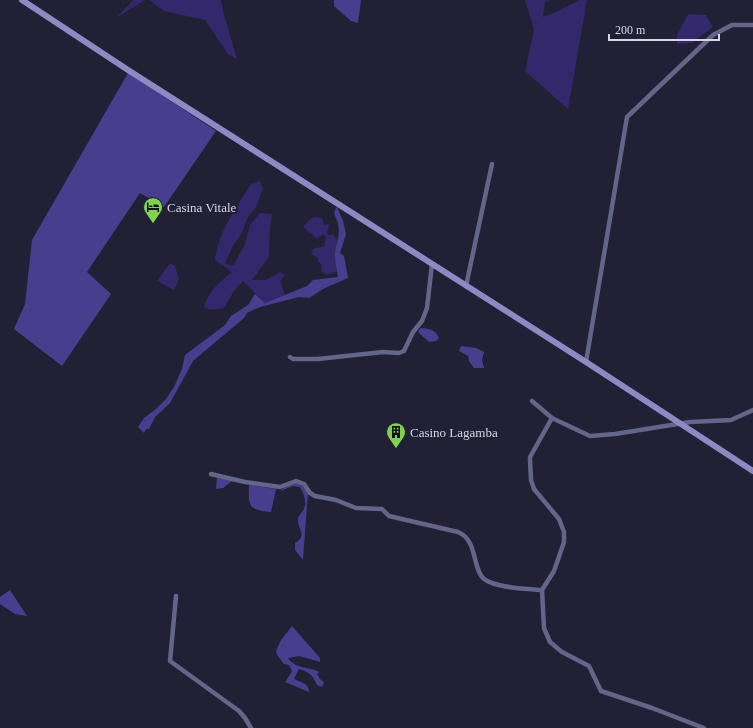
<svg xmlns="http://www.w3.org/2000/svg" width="753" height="728" font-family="Georgia,serif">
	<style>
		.green { fill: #32286b }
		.forest { fill: #483e8e }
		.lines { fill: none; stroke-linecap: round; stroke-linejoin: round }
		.street { stroke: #656489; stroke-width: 4.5 }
		.secondary { stroke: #8c89c4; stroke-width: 6 }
		.labels { text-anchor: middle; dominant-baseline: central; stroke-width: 4; stroke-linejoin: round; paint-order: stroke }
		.poi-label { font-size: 13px; fill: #d6d6e5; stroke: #212035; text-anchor: start }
	</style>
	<rect width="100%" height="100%" fill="#212035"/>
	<!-- green -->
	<path class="green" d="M133,0H145L116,18Z
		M149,0H221L223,11L237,59L228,54L205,20L164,11Z
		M525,0H550L545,2L543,17L558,11L580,0H587L568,109L525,71L534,29Z
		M688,14L706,15L713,27L692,43L677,44V35Z
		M260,181L263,189L256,207L248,217L241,235L234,244L225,263L233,266L245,244L250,225L260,213L272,214L270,229L269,257L252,280H266L280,272L285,275L280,281L285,295L265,303L243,281L234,291L224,308L210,310L204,307C208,292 220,281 232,272L215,260C218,232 237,207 251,184Z
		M315,217L322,218L324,225L328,224L329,225L327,232L328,235H333L337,240L335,255L337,271L327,275L321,271L322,265L318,261V258L311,254L313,249L324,246L326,237L323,234L318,239C312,236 309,231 303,227L309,220Z
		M170,263L175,266L179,279L174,290L157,281Z"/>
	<!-- forest -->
	<path class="forest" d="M334,0H361L358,23L351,21L334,6Z
		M128,73L216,131L164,207L140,193L87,272L111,294L62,366L14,329L25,304L32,240Z
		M337,207L343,221L346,234L340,253L344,256L348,278L323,289L309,298L299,297L260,307L247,313L244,318L193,361L170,403L155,417L149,429H146L144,433L138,427L144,418L156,409L166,399L174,387L182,369L185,355L225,325L231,316L248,305L255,294L265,303L307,286L313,280L338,277C337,270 335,263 335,255C335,245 341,235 338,224C337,217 331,214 337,207Z
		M421,328C430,329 435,329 439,338L436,341L429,342L420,334L418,331Z
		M461,346L476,348L484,352L482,360L484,368H474L469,361L468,356L459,351Z
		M217,477L232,481L223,488L216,489Z
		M297,483L301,485L308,492L303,560L295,550V543C308,535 298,530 298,520C298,515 302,513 304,509C307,501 304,494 300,487L293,486L280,491L285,487Z
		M249,485L276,489L271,512C249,510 248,507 249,485Z
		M10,590L27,616L15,614L0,604V597Z
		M292,626L320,658V662L299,656L288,658C296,670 309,666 319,672L317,674L320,679L324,682L322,687L317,685C313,675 309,672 299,669L294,679C300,682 309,683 309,692L285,682L292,671L289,665L284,664L277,655L276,651L281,640Z"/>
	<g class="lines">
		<!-- street -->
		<path class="street" d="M466,286L492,164
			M290,357L293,359H318L383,352L399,353L404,351L413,332L422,321L427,308L432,264
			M586,362L627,117L713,35L732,25H753
			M532,401L552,418L590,436L615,434L690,422L731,420L753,410
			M552,418L530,457V460L531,480L534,489L559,519L564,532V542L554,571L542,590L544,628L550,642L562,652L589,666L601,691L652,708L704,728
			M211,474L245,482L280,487L296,481L304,484L310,493L315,496L336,500L356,508L382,509L389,516L458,532C478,540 472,569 484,579C495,588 528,589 542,590
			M176,596L170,661L239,711L245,718L251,728"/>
		<!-- secondary -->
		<path class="secondary" d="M22,0L128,70L586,362L753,471"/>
	</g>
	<!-- icons -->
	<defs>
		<symbol id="hotel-pin" viewBox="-11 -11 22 30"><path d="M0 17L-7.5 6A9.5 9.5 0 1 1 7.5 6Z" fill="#80d051" stroke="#212035"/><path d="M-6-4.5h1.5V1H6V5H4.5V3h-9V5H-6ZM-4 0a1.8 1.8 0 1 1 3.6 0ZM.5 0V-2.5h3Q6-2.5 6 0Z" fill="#111"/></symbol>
		<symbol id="building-pin" viewBox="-11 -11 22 30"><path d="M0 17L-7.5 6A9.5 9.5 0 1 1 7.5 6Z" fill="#80d051" stroke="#212035"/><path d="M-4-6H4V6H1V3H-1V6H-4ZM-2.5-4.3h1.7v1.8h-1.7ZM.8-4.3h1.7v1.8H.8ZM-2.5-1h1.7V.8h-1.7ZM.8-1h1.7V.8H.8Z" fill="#111"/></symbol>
	</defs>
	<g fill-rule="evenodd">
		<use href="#hotel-pin" x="142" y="196" width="22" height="30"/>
		<use href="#building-pin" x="385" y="421" width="22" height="30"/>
	</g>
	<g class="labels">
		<!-- poi labels -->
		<g class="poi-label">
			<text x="167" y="207">Casina Vitale</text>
			<text x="410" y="432">Casino Lagamba</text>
		</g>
	</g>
	<!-- scale -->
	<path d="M609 34v6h110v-6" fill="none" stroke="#d6d6e5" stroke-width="2"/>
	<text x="615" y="34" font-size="12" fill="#d6d6e5" stroke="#212035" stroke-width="3" paint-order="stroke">200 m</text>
</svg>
